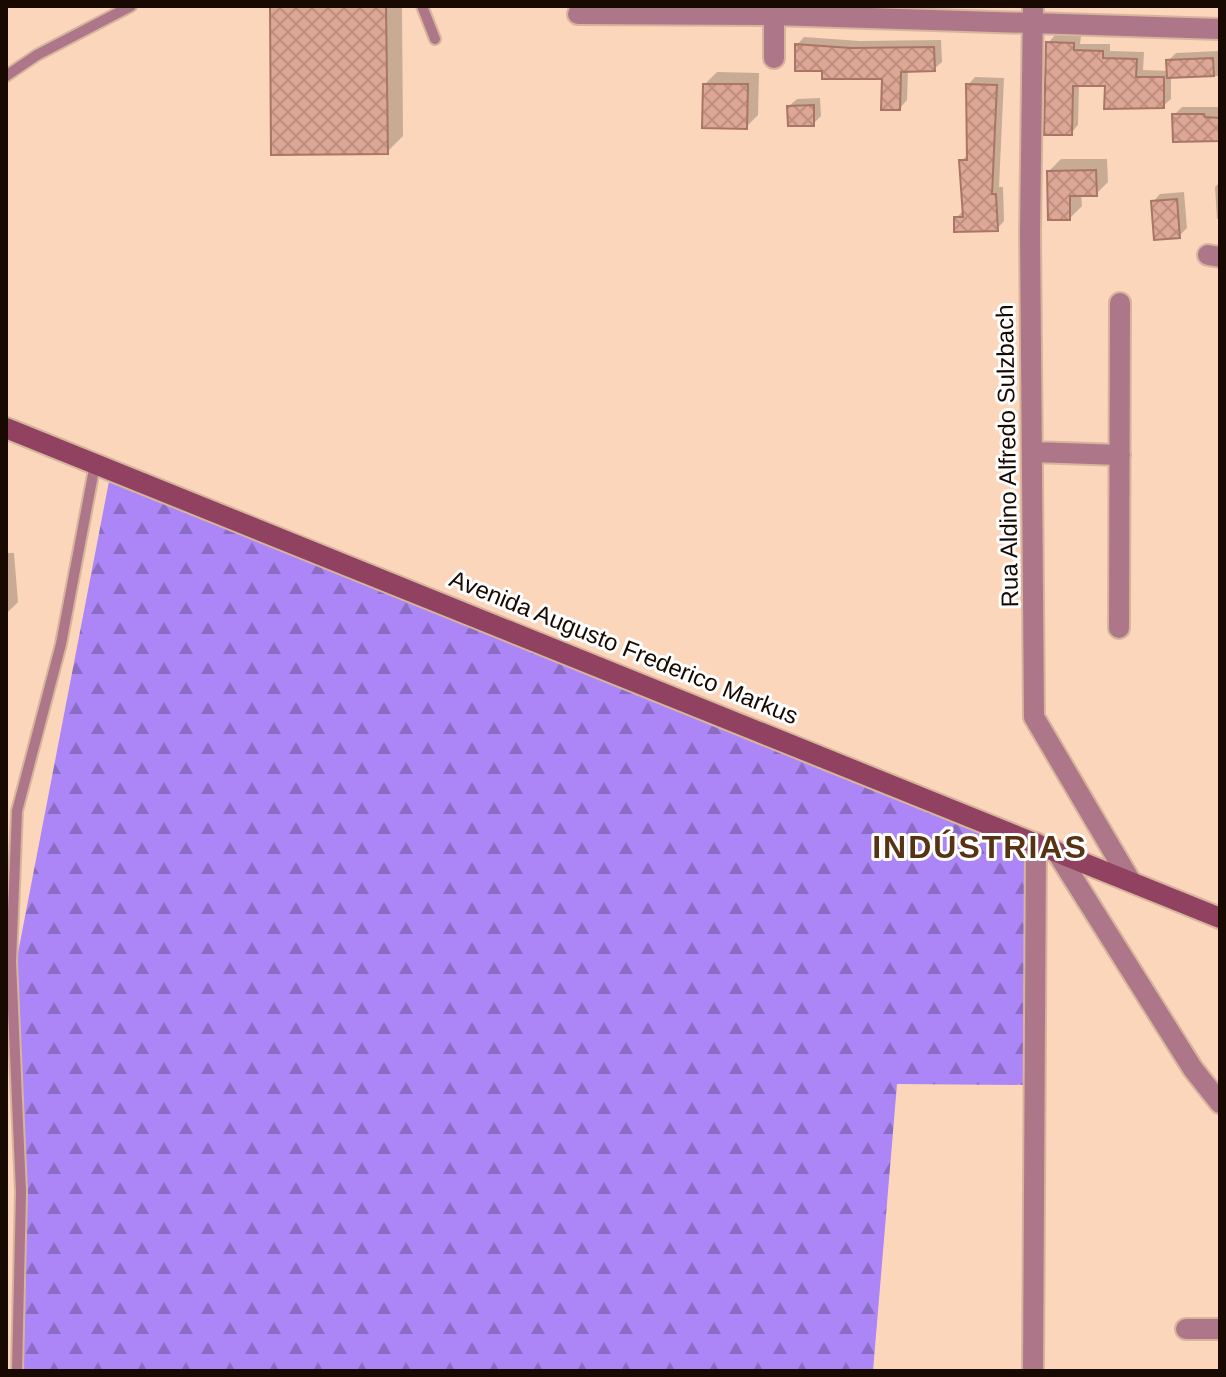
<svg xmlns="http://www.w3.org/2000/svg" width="1226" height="1377" font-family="Arial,sans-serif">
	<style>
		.forest { fill: url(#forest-firs) }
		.shadow { fill: #0003 }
		.building { fill: url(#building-cross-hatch); stroke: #a97666; stroke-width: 2 }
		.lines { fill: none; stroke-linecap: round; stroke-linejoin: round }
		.lane-casing { stroke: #d7b59d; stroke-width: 14 }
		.street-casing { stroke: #d7b59d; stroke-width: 24 }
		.secondary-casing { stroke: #d7b59d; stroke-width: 24 }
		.lane { stroke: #ad7689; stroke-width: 10 }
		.street { stroke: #ad7689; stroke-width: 20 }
		.secondary { stroke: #904260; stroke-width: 20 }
		.labels { text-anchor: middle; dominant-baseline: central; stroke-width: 6; stroke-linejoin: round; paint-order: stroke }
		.street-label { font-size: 24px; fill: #190a01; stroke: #fff }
		.district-label { font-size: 32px; font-weight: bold; letter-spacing: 2px; fill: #573213; stroke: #fff }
	</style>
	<defs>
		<pattern id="forest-firs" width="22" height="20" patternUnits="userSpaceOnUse" patternTransform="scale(2)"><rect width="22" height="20" fill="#ac86f6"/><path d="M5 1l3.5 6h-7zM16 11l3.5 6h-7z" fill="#8b6cc5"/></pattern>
		<pattern id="building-cross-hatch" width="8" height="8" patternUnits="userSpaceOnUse" patternTransform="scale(2)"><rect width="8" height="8" fill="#dda695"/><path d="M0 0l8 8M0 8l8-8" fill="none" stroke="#bd8e7f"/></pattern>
	</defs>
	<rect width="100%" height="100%" fill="#fbd6bb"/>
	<!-- forest -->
	<path class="forest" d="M111,471L1036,843L1035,1085L897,1084L873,1371H17L11,989Z"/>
	<!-- shadow -->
	<path class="shadow" d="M272,6H402L403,136L387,152Z
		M1055,35L1081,36L1080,44H1110V51L1144,52L1143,70L1169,71L1168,61L1176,53L1220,51V76H1171V99L1163,106L1107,84H1079L1078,125L1071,133L1048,43Z
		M804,37L860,41L941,40L942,62L934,69L908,70L907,100L900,108L884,77L824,69L797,45Z
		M717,72L759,73L758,115L746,127L705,84Z
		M975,77L1004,78L999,187H1003L1004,221L997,229L956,218L964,210L961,161L969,154L968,85Z
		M820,98L821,116L813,124L789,106L797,99Z
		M1182,107H1220V141L1175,140L1174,115Z
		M1061,159H1107L1108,182L1096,194H1081L1082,206L1070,218L1049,171Z
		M1220,182V218L1217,219L1215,187Z
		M1184,192L1187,228L1179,236L1153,202L1160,194Z
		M6,553H14L18,602L6,614Z"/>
	<!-- building -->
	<path class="building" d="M270,6H386L388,154L271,155Z
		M1046,42L1074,43V50L1103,51V58L1137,59L1136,77H1164V108L1104,109L1105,86H1073L1072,135H1044Z
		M795,44L851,48L934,47L935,71L901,72L900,110H881L882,79H822V71H795Z
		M1213,58L1214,76L1167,78L1166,60Z
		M703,84H748L747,129L702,128Z
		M966,84L997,85L992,194H996L998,231L954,232V217H963L959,160H967Z
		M814,105V126H788L787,106Z
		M1172,114H1204L1205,117L1220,118V141L1173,142Z
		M1096,170L1097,196H1070V220H1048L1047,171Z
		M1177,199L1180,238L1154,240L1151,201Z"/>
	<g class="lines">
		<defs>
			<path id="lane" d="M422,6L435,39
				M6,76L37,55L131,6
				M17,1371L21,1192L11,962L17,811L61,644L95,464"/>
			<path id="street" d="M1033,6L1030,232L1034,717L1130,880
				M578,14L774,15L1220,29
				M774,58V6
				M1208,255L1220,257
				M1034,452L1120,455
				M1119,628L1120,303
				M1056,851L1193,1069L1220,1103
				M1186,1329H1220
				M1033,1371L1036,843"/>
			<path id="secondary" d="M6,428L1220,918"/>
		</defs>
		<!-- lane casing -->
		<use href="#lane" class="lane-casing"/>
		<!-- street casing -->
		<use href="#street" class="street-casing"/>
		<!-- secondary casing -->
		<use href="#secondary" class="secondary-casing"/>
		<!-- lane -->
		<use href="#lane" class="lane"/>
		<!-- street -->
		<use href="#street" class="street"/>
		<!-- secondary -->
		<use href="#secondary" class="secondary"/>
	</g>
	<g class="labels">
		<!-- street labels -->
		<g class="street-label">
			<text transform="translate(1007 456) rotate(-91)">Rua Aldino Alfredo Sulzbach</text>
			<text transform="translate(624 647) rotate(22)">Avenida Augusto Frederico Markus</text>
		</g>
		<!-- district labels -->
		<g class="district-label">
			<text x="980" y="847">INDÚSTRIAS</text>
		</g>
	</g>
	<!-- border -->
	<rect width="1226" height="1377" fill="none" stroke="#190a01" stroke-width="16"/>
</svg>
